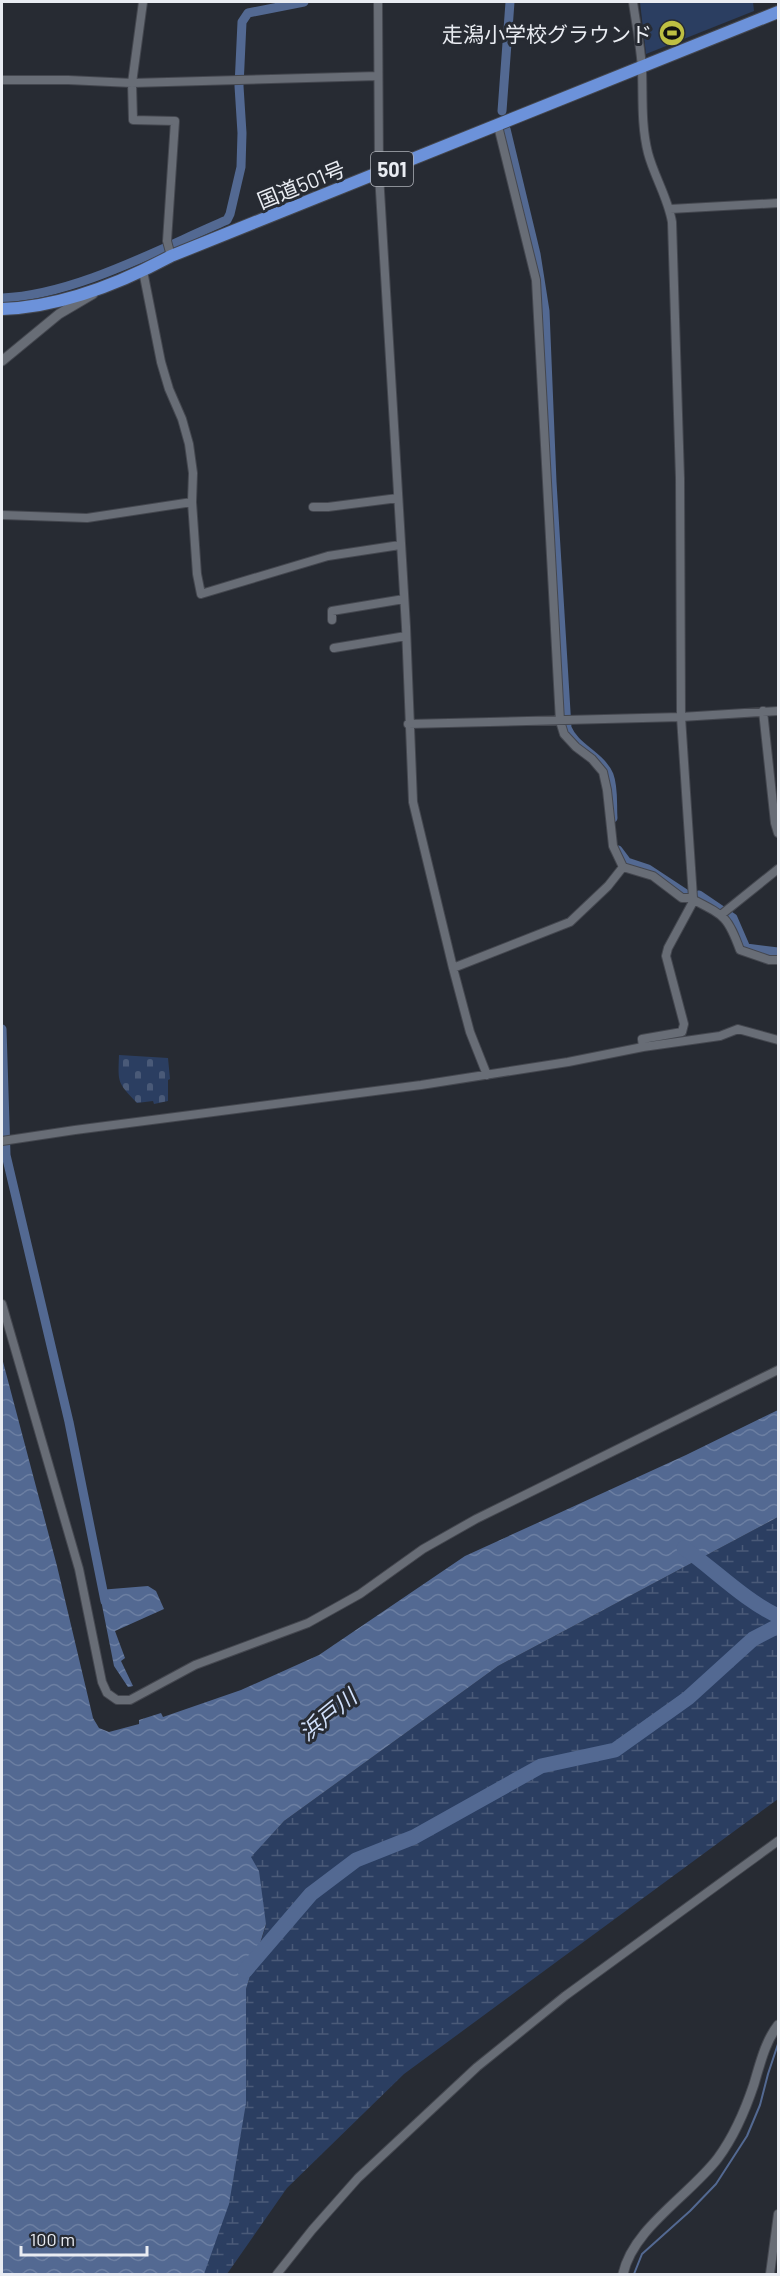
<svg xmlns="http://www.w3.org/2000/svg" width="780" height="2276" font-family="Barlow,'Noto Sans JP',sans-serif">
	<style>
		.wetland { fill: url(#wetland-marsh) }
		.cemetery { fill: url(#cemetery-stones) }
		.green { fill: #2b3e61 }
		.water { fill: url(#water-waves) }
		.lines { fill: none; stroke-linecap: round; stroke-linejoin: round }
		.stream { stroke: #536992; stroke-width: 2 }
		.canal { stroke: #536992; stroke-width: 9 }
		.river { stroke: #536992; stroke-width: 15 }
		.minor-casing { stroke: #44474f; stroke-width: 10 }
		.tertiary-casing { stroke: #44474f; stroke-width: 11 }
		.trunk-casing { stroke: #44474f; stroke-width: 14 }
		.minor { stroke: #686d76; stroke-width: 8 }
		.tertiary { stroke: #686d76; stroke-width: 9 }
		.trunk { stroke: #6c92da; stroke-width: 12 }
		.labels { text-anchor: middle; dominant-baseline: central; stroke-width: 6; stroke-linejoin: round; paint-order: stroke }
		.shield { fill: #272b33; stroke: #afb2b9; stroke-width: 1.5 }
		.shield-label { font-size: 20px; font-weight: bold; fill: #e9ecf2 }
		.poi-label { font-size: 21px; fill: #e9ecf2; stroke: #272b33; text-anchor: end }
		.street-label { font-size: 21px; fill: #e9ecf2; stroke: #272b33 }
		.water-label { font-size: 22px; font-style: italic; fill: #d1e0fb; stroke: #272b33 }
	</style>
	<defs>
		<pattern id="wetland-marsh" width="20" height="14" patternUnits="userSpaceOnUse" patternTransform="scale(1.5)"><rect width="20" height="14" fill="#2b3e61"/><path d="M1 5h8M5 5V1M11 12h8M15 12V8" fill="none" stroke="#4a5a78"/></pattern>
		<pattern id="cemetery-stones" width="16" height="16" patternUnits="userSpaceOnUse" patternTransform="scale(1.5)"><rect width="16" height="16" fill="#2b3e61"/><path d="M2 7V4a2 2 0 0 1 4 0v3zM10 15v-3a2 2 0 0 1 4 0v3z" fill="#4a5a78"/></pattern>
		<pattern id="water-waves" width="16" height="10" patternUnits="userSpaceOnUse" patternTransform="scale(1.5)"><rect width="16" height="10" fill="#536992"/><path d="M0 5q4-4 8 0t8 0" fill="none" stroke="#6c7fa2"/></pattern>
	</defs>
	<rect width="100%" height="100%" fill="#272b33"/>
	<!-- wetland -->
	<path class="wetland" d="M778,1517V1799L404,2074L287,2188L227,2274H184L246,1989L266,1925L250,1857L284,1821L498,1666Z"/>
	<!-- cemetery -->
	<path class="cemetery" d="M119,1055L168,1058L170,1079L168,1080V1101L154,1104L153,1101L137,1103C117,1082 118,1083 119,1055Z"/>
	<!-- green -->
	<path class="green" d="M640,2H753L754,11L646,54Z"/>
	<!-- water -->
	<path class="water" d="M2,1358L57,1566L93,1718L99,1728L109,1732L139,1724V1720L161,1713L163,1717L241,1690L319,1655L465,1556L686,1455L778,1410V1517L498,1666L284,1821L251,1857L259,1871L266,1924L246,1989V2103L229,2204L204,2274H2Z
		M148,1586L156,1591L164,1609L115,1631L125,1658L121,1661L133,1686L128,1687L114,1666L99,1590Z"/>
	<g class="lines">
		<!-- stream -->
		<path class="stream" d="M634,2274L642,2254L690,2211L716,2184L747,2136L760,2105L768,2074L778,2044"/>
		<!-- canal -->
		<path class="canal" d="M502,111L510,2
			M506,129L536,254L545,311L552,482L567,728C575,748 600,755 609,775C614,788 612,805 613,818
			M2,298C75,295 159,249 227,220L230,214L241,167L242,133L239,86L242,22L248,13L304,2
			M618,850L627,862L648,869L686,894
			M699,895L733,918L746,948L778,952
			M2,1029L6,1155L69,1422L105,1601"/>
		<!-- river -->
		<path class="river" d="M684,1548C715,1570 744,1600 778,1616
			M245,1971L311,1894L356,1860L414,1837L541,1766L615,1750L688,1698L753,1639L778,1626"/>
		<defs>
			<path id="minor" d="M143,2L132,83L133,120L175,121L167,241L171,256
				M378,2L379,174L406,627L413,802L453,968L470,1032L487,1075
				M633,2C636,24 641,48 642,70C643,98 641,125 648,153C654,176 668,198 672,222L680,478L681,717L693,898L694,900C725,916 728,917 740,950L769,960H778
				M2,80H68L132,83L378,76
				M498,126L536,280L560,721L564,734L576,747L592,759L603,772L607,790L613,846L623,867
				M670,209L778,203
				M143,271L161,362L169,389L182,419L189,444L193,473L192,502L197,574L201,594L328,556L400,545
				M313,507H328L398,498
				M2,515L87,518L192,502
				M332,620V611L404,599
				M334,648L406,636
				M763,711L775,823L778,833
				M408,724L681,717L778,711
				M722,914L778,869
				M453,968L570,922L608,886L623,867L653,876L682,898H693
				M643,1047L642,1039L682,1032L684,1024L666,956L668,948L694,900
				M2,1141L75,1130L421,1085L568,1062L643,1047L720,1036L738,1029L778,1040
				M2,1304L79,1569L102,1682L107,1693L117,1700H130L195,1665L308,1623L360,1594L423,1549L476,1519L778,1370
				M277,2274L312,2230L358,2178L477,2067L565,1996L778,1841
				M770,2274L778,2214"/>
			<path id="tertiary" d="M2,361L59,314L93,294
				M623,2274C633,2228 690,2195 718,2158C735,2135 745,2111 754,2084C760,2064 765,2042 778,2025"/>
			<path id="trunk" d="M2,309C61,307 119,284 171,256L778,12"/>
		</defs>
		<!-- minor casing -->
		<use href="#minor" class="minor-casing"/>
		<!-- tertiary casing -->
		<use href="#tertiary" class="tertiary-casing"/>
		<!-- trunk casing -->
		<use href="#trunk" class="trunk-casing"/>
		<!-- minor -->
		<use href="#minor" class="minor"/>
		<!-- tertiary -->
		<use href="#tertiary" class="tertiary"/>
		<!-- trunk -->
		<use href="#trunk" class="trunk"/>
	</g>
	<!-- icons -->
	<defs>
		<symbol id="stadium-disc" viewBox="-11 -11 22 22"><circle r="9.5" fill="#bebf42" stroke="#272b33"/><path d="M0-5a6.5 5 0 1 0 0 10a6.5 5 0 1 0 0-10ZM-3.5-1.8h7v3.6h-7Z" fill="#111"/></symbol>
	</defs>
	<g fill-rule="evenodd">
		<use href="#stadium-disc" x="657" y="18" width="30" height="30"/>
	</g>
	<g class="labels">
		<!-- shield labels -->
		<rect class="shield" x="371" y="152" width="42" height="34" rx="4.5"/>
		<g class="shield-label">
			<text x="392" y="169">501</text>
		</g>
		<!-- poi labels -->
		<g class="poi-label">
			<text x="652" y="33">走潟小学校グラウンド</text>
		</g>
		<!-- street labels -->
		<g class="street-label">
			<text transform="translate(301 184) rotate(-22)">国道501号</text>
		</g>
		<!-- water labels -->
		<g class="water-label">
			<text transform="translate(327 1714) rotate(-39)">浜戸川</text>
		</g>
	</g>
	<!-- border -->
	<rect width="780" height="2276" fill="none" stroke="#e9ecf2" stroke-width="6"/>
	<!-- scale -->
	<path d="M21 2246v9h126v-9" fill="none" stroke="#e9ecf2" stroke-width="3"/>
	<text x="30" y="2246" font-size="18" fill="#e9ecf2" stroke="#272b33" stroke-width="4.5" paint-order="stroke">100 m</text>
</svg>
